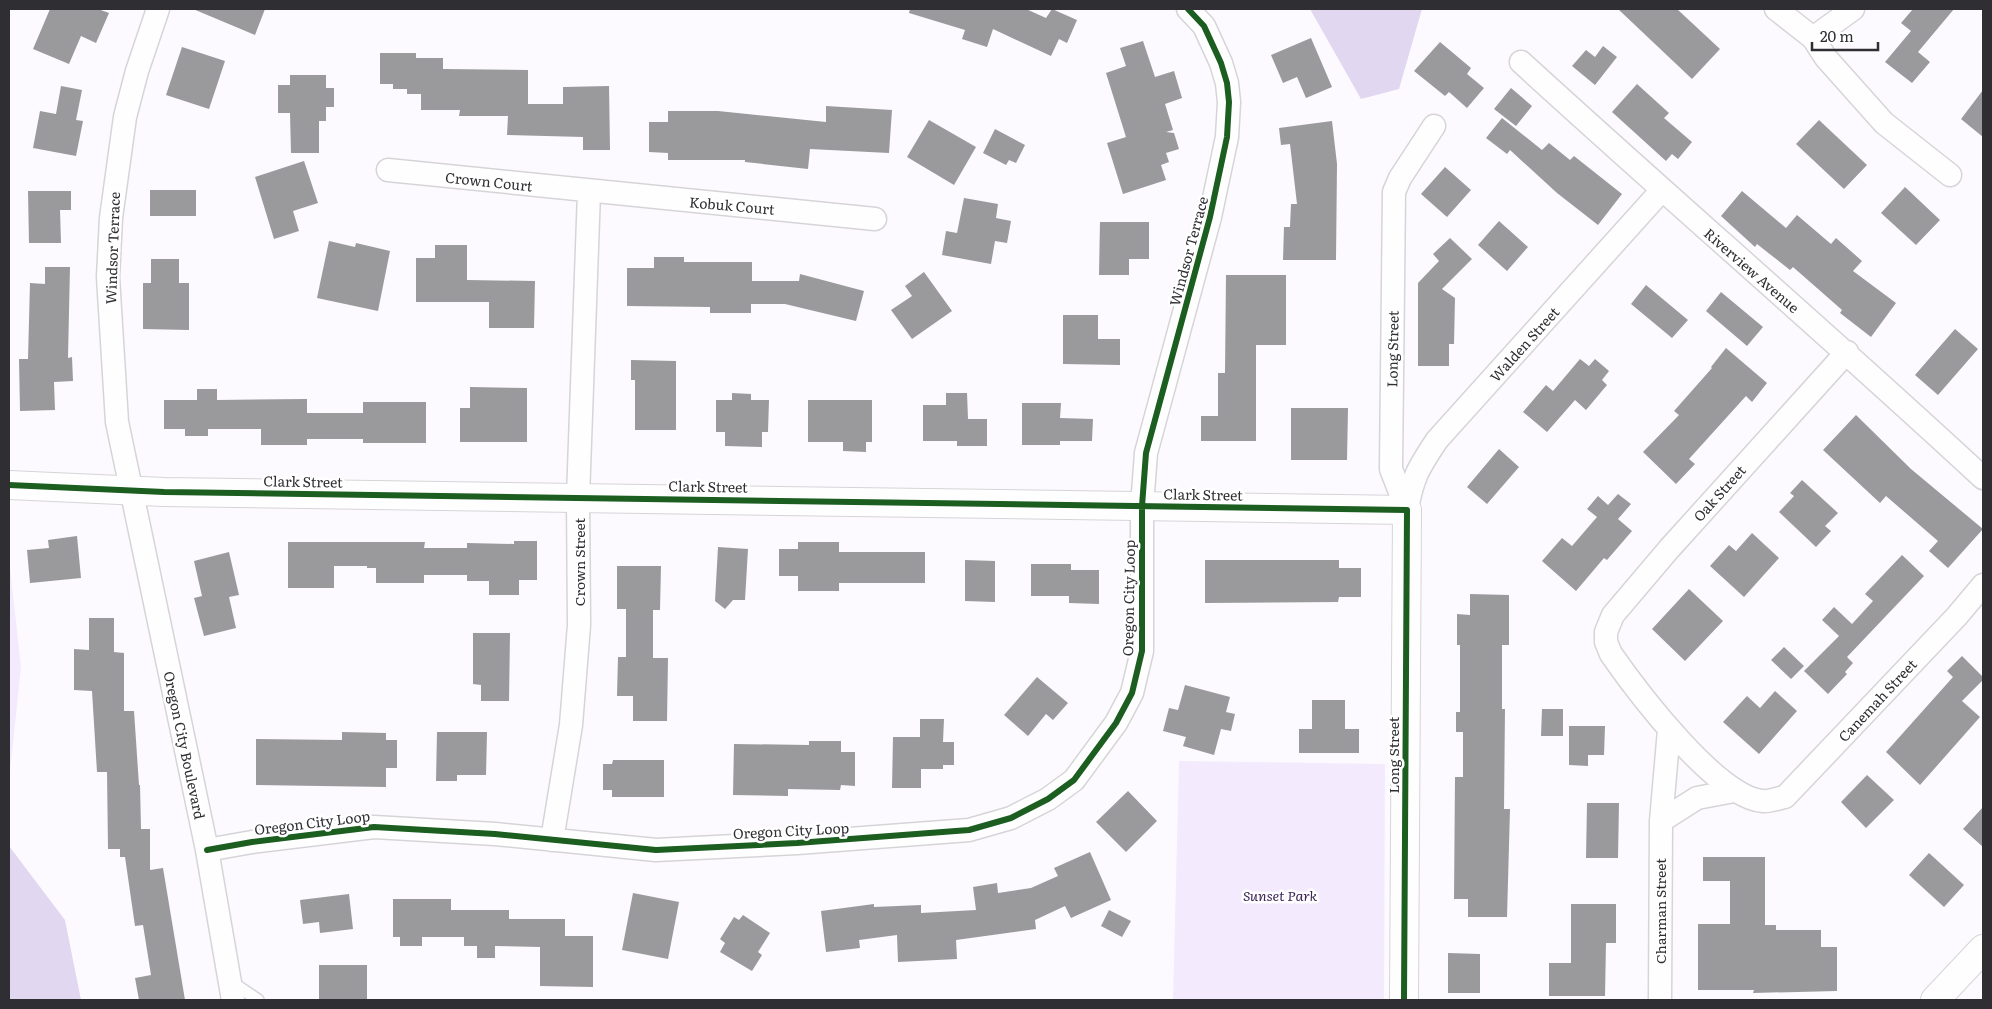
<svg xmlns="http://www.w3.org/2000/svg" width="1992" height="1009" font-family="Literata,serif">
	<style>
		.green { fill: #f3ebfd }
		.forest { fill: #e1d7f0 }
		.building { fill: #9a999c }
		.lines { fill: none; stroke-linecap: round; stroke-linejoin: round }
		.service-casing { stroke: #d6d4d7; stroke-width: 14 }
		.minor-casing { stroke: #d6d4d7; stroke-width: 25 }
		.tertiary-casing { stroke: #d6d4d7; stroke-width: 30 }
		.service { stroke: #fffeff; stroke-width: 11 }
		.minor { stroke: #fffeff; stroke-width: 22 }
		.tertiary { stroke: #fffeff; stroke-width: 28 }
		.cycleway-casing { stroke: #fff; stroke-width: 9 }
		.cycleway { stroke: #1b5e20; stroke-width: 6 }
		.labels { text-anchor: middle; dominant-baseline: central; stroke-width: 5; stroke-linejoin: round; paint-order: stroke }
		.street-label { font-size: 14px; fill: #2f2e32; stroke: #fff }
		.park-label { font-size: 14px; font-style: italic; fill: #3c2557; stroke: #fff }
	</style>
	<rect width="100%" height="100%" fill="#fcfafe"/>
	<!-- green -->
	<path class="green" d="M9,559L21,667L9,781Z
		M1179,761L1385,764L1384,1000H1173Z"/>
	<!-- forest -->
	<path class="forest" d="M1310,9H1422L1399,89L1361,99Z
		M9,846L65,920L81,1000H9Z"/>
	<!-- building -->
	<path class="building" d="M50,9H98L109,13L96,43L81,36L69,64L33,49Z
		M193,9H265L255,35Z
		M910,9H1026L1046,18L1052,9L1077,20L1067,43L1059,39L1051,56L993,29L987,47L962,39L965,30L909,13Z
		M1618,9H1677L1720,49L1692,79Z
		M1913,9H1954L1918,52L1930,62L1912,83L1885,62L1911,31L1901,23Z
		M1311,38L1332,87L1306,98L1297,77L1283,83L1271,55Z
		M1143,41L1155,77L1174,71L1182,98L1165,104L1173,130L1166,132L1174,133L1179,149L1166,153L1169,162L1161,165L1166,180L1123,194L1107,143L1126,137L1106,73L1126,66L1120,48Z
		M1440,42L1471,68L1467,74L1484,88L1467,108L1449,92L1445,96L1414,71Z
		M1603,46L1617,57L1595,85L1572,66L1586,50L1595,57Z
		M182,47L225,61L209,109L166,95Z
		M380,53H416V58H443V69L528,70V104H563V87L609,86L610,150H583V137L507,135L508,116H459L460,110H421V94H407V89H393V84H380Z
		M290,75H326V88H334V107H326V121H319V153H291L290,113H278V85H290Z
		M1637,84L1669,113L1664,118L1692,142L1678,159L1672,154L1666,161L1612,112Z
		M61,86L82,90L76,120L83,121L76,156L33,148L40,111L56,114Z
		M1511,88L1532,106L1516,126L1494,109Z
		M1983,90V137L1961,119Z
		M826,106L892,110L889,153L810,149L808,169L745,162V160H668V153L649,152V122H668V111H718L826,122Z
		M1502,118L1542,150L1549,143L1570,160L1574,156L1622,194L1598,225L1557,193L1510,150L1507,154L1486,138Z
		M929,120L976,147L954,185L907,157Z
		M1819,120L1867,165L1844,189L1796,144Z
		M1332,121L1337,164L1336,260H1283L1284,227H1290L1291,204H1297L1290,144L1281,145L1279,128Z
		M995,129L1025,145L1016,163L1009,160L1006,165L983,153Z
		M304,161L318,203L293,211L299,231L274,239L255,177Z
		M1445,167L1471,190L1447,217L1421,194Z
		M1905,187L1940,220L1916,245L1881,213Z
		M150,190H196V216H150Z
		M28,191H71V210H60L61,243H29Z
		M1742,191L1786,228L1797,215L1831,244L1836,238L1862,261L1853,271L1896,303L1871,337L1840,313L1842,310L1793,267L1790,270L1757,244L1755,247L1721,216Z
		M964,198L998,204L996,218L1011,221L1007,243L995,241L991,264L942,255L946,231L957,233Z
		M1499,221L1528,247L1507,271L1478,245Z
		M1100,222H1149V259H1129V275H1099Z
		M1450,238L1472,259L1442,289L1455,298L1454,344H1449V366H1418V283L1439,261L1433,254Z
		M329,241L355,247L356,243L390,251L378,311L317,298Z
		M435,245H467V280L535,281L534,328H489V302H416V258H435Z
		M654,257H684V262H752V281H799L800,274L864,291L856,321L785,304H751V313H710V307L627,306V268H654Z
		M151,259H179V283H189V330L143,329V283H151Z
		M45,267H70L68,358L72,357L73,381L54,382L55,410L20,411L19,359H28L30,283L45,284Z
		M924,272L952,311L912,339L891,310L912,296L905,286Z
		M1226,275H1286V345H1256V441H1201V416H1218V373H1225Z
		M1646,285L1688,320L1672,338L1631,304Z
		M1721,292L1763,327L1747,346L1706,311Z
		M1063,315H1098V339H1120V365L1063,364Z
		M1955,329L1978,349L1938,395L1915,375Z
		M1726,348L1767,383L1752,402L1746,396L1689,459L1695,464L1676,484L1643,452L1679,415L1674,411L1712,368L1711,367Z
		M1580,359L1589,366L1595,359L1609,371L1602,380L1607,385L1586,410L1575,400L1547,432L1523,412L1546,385L1553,391Z
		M631,360L676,361V430H635V380H631Z
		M470,387L527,388V442H460V408H470Z
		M197,389H217V400L307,399V413H363V402H426V443H363V439H307V445H261V429H208V436H185V429H164V400H197Z
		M732,393L751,394V400H769L768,432H762V447L725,446V432H716V400H732Z
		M946,393H967L968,419H987V446H957V441H923V405H946Z
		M808,400H872V442H866V452L843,451V442H808Z
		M1022,403H1061L1060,418L1093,419L1092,441H1060V445H1022Z
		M1291,408H1348L1347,460H1291Z
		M1856,415L1911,469L1983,529L1948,568L1929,551L1938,541L1886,496L1880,503L1823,450Z
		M1499,449L1519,467L1487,504L1467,487Z
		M1802,480L1838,513L1825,526L1831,531L1816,547L1779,512L1794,496L1790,493Z
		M1618,494L1631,504L1618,519L1632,531L1607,560L1604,558L1576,591L1542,561L1562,538L1572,546L1597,517L1587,509L1598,496L1608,505Z
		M1752,533L1779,558L1744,597L1710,566L1729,545L1736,551Z
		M77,536L81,578L30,583L27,550L49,548L48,540Z
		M514,541H537V580H519V595H489V581H467V575H424V583H376V568H367V566H334V588H288V542H425L424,548H467V543L514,544Z
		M798,542H839V552H925V583H839V591H798V576H779V549H798Z
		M718,547L748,549L745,600H733L725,609L715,601Z
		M229,552L239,595L229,597L236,628L204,636L194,598L202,596L194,561Z
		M1902,555L1924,576L1847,657L1853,663L1845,672L1847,674L1828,694L1804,671L1839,636L1822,620L1834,607L1852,624L1873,601L1865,594Z
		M965,560L995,561V602L965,601Z
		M1205,560H1339V568H1361V597H1339L1338,602L1205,603Z
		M1031,564H1071V570H1099V604L1069,603V596H1031Z
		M617,566H661L660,610H653V658H668L667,721H633V696H617L618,657H626V609H617Z
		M1689,589L1723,621L1685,661L1652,629Z
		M1470,594L1509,595V645H1502V709H1505L1504,809H1510L1507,917H1468V899H1454L1455,777H1463V732H1456V712H1460V645H1457V614L1470,615Z
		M89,618H114V652L124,653V711H134L139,785H140L141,829H150V870L163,868L185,1000H139L135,978L151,975L143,925L135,926L125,857H120V849H108L107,772H97L92,691L74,690V649L89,650Z
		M473,633H510L509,701H481V685L473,684Z
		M1784,647L1804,666L1791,679L1771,660Z
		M1962,656L1983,677V680L1962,701L1980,717L1920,785L1886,752L1953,677L1947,671Z
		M1037,677L1068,703L1053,720L1046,714L1028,736L1004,715Z
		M1185,685L1230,697L1226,712L1235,714L1231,731L1221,729L1214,755L1183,746L1186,737L1163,731L1169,708L1178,710Z
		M1775,691L1797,711L1759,754L1723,722L1747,696L1760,708Z
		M1312,700H1345V729H1359V753H1299V729H1312Z
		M1542,709H1563V736H1541Z
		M920,719H944L943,742H954V765H943V769H921V788H892L893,737H920Z
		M1569,726H1605L1604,755H1588V766L1569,765Z
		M342,732L386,733V740H397V768H386V787L256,785V739L342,740Z
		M437,732H487L486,775H457V781H436Z
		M809,741H841V752H855V786L841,785L840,790L788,789V796L733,795L734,744L809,745Z
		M613,760H664V797H612V790H603V764H612Z
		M1867,775L1894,800L1866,828L1841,802Z
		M1128,791L1157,821L1126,852L1096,822Z
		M1587,803H1619L1618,858H1586Z
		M1983,807V847L1963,829Z
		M1090,852L1111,900L1071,918L1065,906L1035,920L1036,929L956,940L957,959L898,962L897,935L859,940L860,948L826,952L821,911L874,904V907L921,905V913L976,910L973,887L997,883L998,893L1031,888L1058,876L1054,868Z
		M1929,853L1964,885L1944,907L1909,875Z
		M1703,857H1765V925H1776V930H1821V947H1837V991L1753,993L1754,990H1698V924H1730V881H1703Z
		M633,893L679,902L668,959L622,950Z
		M349,894L353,929L320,933L319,922L303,924L300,900Z
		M393,899H451V910H509V919H565V936H593V987L540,986V947L495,946V958H477V946H464V937H422V946H400V937H393Z
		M1571,904H1616V943H1606L1605,996H1549V963H1571Z
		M1109,910L1131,921L1122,937L1101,926Z
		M743,915L770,933L758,952L762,955L752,971L720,952L725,943L720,939L734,917L739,920Z
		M1448,953L1480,954V993H1448Z
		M319,965H367V1000H319Z"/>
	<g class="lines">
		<defs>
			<path id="service" d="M230,981L258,1000"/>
			<path id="minor" d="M158,9L137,71L125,117L111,218L108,277L117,422L207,850L233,1000
				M1776,9L1813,38L1826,58L1884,123L1950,175
				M1813,38L1853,9
				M1521,62C1674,202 1831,337 1983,478
				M388,170L875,219
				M1847,352L1669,549L1613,615L1606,632V642L1611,654C1636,690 1718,799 1763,801C1769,802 1779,798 1785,797L1957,616L1983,585
				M1407,510C1412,478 1419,467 1437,440L1662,190
				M1407,510L1391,469L1394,192L1400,178L1434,126
				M1661,821L1697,798L1734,791
				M552,840L571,725L579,625L578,497L589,192
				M207,850L252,842L374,827L495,834L656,850L797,843L969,830L1011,818L1048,799L1074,780L1116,723L1132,693L1142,651V506L1146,453L1210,217L1227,137L1229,102L1227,83L1221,63L1204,26L1188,9
				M1660,1000L1661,821L1669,730"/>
			<path id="tertiary" d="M9,485L164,492L1407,510L1404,1000
				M1935,1000L1983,949"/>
		</defs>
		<!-- service casing -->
		<use href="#service" class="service-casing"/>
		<!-- minor casing -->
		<use href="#minor" class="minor-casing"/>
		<!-- tertiary casing -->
		<use href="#tertiary" class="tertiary-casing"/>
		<!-- service -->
		<use href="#service" class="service"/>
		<!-- minor -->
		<use href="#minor" class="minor"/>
		<!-- tertiary -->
		<use href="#tertiary" class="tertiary"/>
		<defs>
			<path id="cycleway" d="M9,485L164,492L1407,510L1404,1000
				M207,850L252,842L374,827L495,834L656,850L797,843L969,830L1011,818L1048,799L1074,780L1116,723L1132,693L1142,651V506L1146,453L1210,217L1227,137L1229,102L1227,83L1221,63L1204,26L1188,9"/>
		</defs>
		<!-- cycleway casing -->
		<use href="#cycleway" class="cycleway-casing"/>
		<!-- cycleway -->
		<use href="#cycleway" class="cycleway"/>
	</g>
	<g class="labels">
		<!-- street labels -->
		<g class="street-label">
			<text transform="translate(489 181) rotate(6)">Crown Court</text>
			<text transform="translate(732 205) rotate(5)">Kobuk Court</text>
			<text transform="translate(112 248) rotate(-88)">Windsor Terrace</text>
			<text transform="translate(1188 251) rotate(-75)">Windsor Terrace</text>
			<text transform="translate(1752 270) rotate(41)">Riverview Avenue</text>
			<text transform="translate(1524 344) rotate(-48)">Walden Street</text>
			<text transform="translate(1392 349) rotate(-89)">Long Street</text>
			<text transform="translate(303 481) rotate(1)">Clark Street</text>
			<text transform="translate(708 486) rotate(1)">Clark Street</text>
			<text transform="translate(1719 493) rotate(-48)">Oak Street</text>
			<text transform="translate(1203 494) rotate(1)">Clark Street</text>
			<text transform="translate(579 562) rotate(-90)">Crown Street</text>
			<text transform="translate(1128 598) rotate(-89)">Oregon City Loop</text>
			<text transform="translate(1877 700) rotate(-47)">Canemah Street</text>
			<text transform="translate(185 745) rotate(78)">Oregon City Boulevard</text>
			<text transform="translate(1393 755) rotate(-90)">Long Street</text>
			<text transform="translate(312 822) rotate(-7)">Oregon City Loop</text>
			<text transform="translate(791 830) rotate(-3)">Oregon City Loop</text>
			<text transform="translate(1660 911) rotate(-90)">Charman Street</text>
		</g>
		<!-- park labels -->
		<g class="park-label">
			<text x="1280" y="895">Sunset Park</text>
		</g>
	</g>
	<!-- border -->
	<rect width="1992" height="1009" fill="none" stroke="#2f2e32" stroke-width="20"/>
	<!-- scale -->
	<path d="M1812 42v8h66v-8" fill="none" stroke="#2f2e32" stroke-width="2.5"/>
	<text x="1820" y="42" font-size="15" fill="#2f2e32" stroke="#ffffff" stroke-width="4" paint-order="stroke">20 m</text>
</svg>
